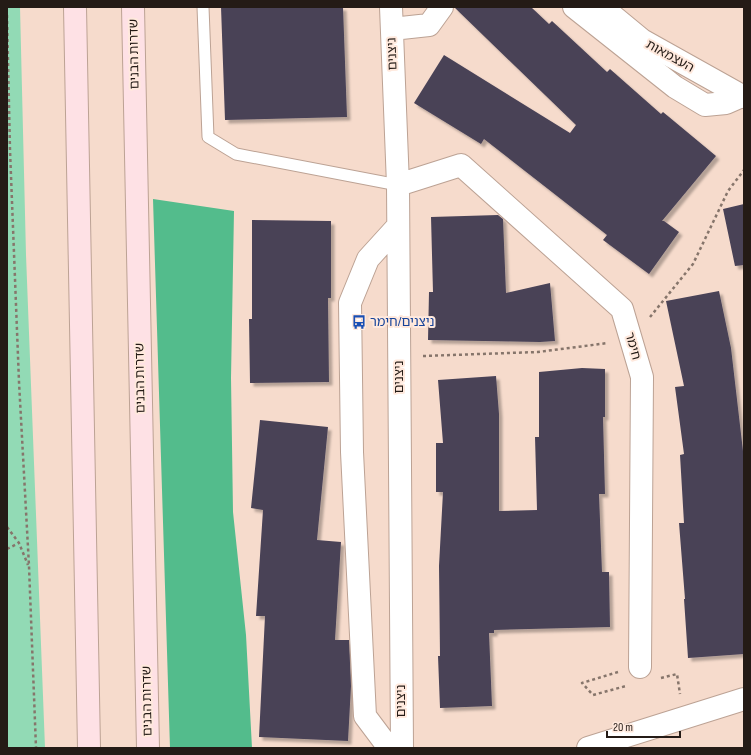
<svg xmlns="http://www.w3.org/2000/svg" width="751" height="755" font-family="'Sofia Sans Condensed','Noto Sans Hebrew',sans-serif">
	<style>
		.green { fill: #92dab5 }
		.forest { fill: #53bc8c }
		.building { fill: #494257; filter: url(#shadow) }
		.lines { fill: none; stroke-linecap: round; stroke-linejoin: round }
		.service-casing { stroke: #bca294; stroke-width: 13 }
		.minor-casing { stroke: #bca294; stroke-width: 24 }
		.tertiary-casing { stroke: #bca294; stroke-width: 24 }
		.secondary-casing { stroke: #bca294; stroke-width: 24 }
		.path { stroke: #86756b; stroke-width: 2.5; stroke-dasharray: 3 3; stroke-linecap: butt }
		.service { stroke: #fff; stroke-width: 11 }
		.minor { stroke: #fff; stroke-width: 22 }
		.tertiary { stroke: #fff; stroke-width: 22 }
		.secondary { stroke: #fee1e5; stroke-width: 22 }
		.labels { text-anchor: middle; dominant-baseline: central; stroke-width: 4; stroke-linejoin: round; paint-order: stroke }
		.street-label { font-size: 13px; fill: #241b16; stroke: #ffe9dd }
		.transit-label { font-size: 13px; fill: #164399; stroke: #ffe9dd; text-anchor: start }
	</style>
	<defs>
		<filter id="shadow"><feDropShadow dx="3.5" dy="3.5" stdDeviation="1" flood-color="#0004"/></filter>
	</defs>
	<rect width="100%" height="100%" fill="#f6dbcc"/>
	<!-- green -->
	<path class="green" d="M7,7H20L26,255L45,748H7Z"/>
	<!-- forest -->
	<path class="forest" d="M153,199L234,211L231,378L233,512L246,635L252,748H170Z"/>
	<!-- building -->
	<path class="building" d="M221,7H343L347,117L225,120Z
		M454,7H531L549,24L552,21L607,72L610,69L661,114L663,112L716,156L662,221H664L679,232L649,274L603,240L607,235L484,139L481,144L414,103L444,55L570,133L576,125Z
		M744,204V265L735,266L723,209Z
		M498,215L503,219L506,293L550,283L555,341L540,342L428,340L429,292H433L431,217Z
		M252,220L331,221V298H328L329,382L250,383L249,319H252Z
		M719,291L731,348L743,451H744V654L688,658L684,599H685L679,523H684L680,455L684,454L675,387L684,386L666,301Z
		M582,368L605,369V417H603L605,494H599L602,572H609L610,627L494,630V633H489L492,706L440,708L438,656H440L439,566L443,492H436V443H443L438,380L496,376L499,414V511L537,510L535,437H539V372Z
		M260,420L328,427L317,540L341,542L335,640H349L351,686L348,741L259,737L265,616H256L263,510L251,508Z"/>
	<g class="lines">
		<defs>
			<path id="service" d="M203,7L208,137L236,154L398,185"/>
			<path id="minor" d="M391,7L398,185L402,748
				M574,7L675,87L705,105L726,103L742,96
				M392,29L429,25L442,7
				M398,185L461,165L622,309L642,377L640,667
				M389,748L365,716L352,452L350,303L368,259L398,226
				M588,748L744,699"/>
			<path id="tertiary" d="M602,7L642,40L744,97"/>
			<path id="secondary" d="M75,7L89,748
				M133,7L148,748"/>
		</defs>
		<!-- service casing -->
		<use href="#service" class="service-casing"/>
		<!-- minor casing -->
		<use href="#minor" class="minor-casing"/>
		<!-- tertiary casing -->
		<use href="#tertiary" class="tertiary-casing"/>
		<!-- secondary casing -->
		<use href="#secondary" class="secondary-casing"/>
		<!-- path -->
		<path class="path" d="M7,15L10,150L19,382L29,566L36,748
			M650,317L693,264L728,191L744,170
			M423,356L538,352L608,343
			M7,527L19,543L28,565
			M7,549L19,543
			M618,672L582,683L593,695L626,686
			M661,678L677,674L680,694"/>
		<!-- service -->
		<use href="#service" class="service"/>
		<!-- minor -->
		<use href="#minor" class="minor"/>
		<!-- tertiary -->
		<use href="#tertiary" class="tertiary"/>
		<!-- secondary -->
		<use href="#secondary" class="secondary"/>
	</g>
	<!-- icons -->
	<defs>
		<symbol id="bus-bare" viewBox="-9 -9 18 18"><path d="M-5-6H5V4H4V6H2V4H-2V6H-4V4H-5ZM-3.5-4V0h7V-4ZM-3.5 1.2v1.5H-2V1.2ZM2 1.2v1.5H3.5V1.2Z" fill="#1a4fb4" stroke="#ffe9dd" stroke-width="2.5" paint-order="stroke"/></symbol>
	</defs>
	<g fill-rule="evenodd">
		<use href="#bus-bare" x="349" y="312" width="20" height="20"/>
	</g>
	<g class="labels">
		<!-- street labels -->
		<g class="street-label">
			<text transform="translate(134 54) rotate(-91)">שדרות הבנים</text>
			<text transform="translate(392 54) rotate(-92)">ניצנים</text>
			<text transform="translate(670 56) rotate(29)">העצמאות</text>
			<text transform="translate(633 346) rotate(74)">חימר</text>
			<text transform="translate(399 377) rotate(-90)">ניצנים</text>
			<text transform="translate(140 378) rotate(-91)">שדרות הבנים</text>
			<text transform="translate(147 701) rotate(-91)">שדרות הבנים</text>
			<text transform="translate(401 701) rotate(-90)">ניצנים</text>
		</g>
		<!-- transit labels -->
		<g class="transit-label">
			<text x="370" y="322">ניצנים/חימר</text>
		</g>
	</g>
	<!-- border -->
	<rect width="751" height="755" fill="none" stroke="#241b16" stroke-width="16"/>
	<!-- scale -->
	<path d="M607 731v6h73v-6" fill="none" stroke="#241b16" stroke-width="2"/>
	<text x="613" y="731" font-size="12" fill="#241b16" stroke="#ffe9dd" stroke-width="3" paint-order="stroke">20 m</text>
</svg>
